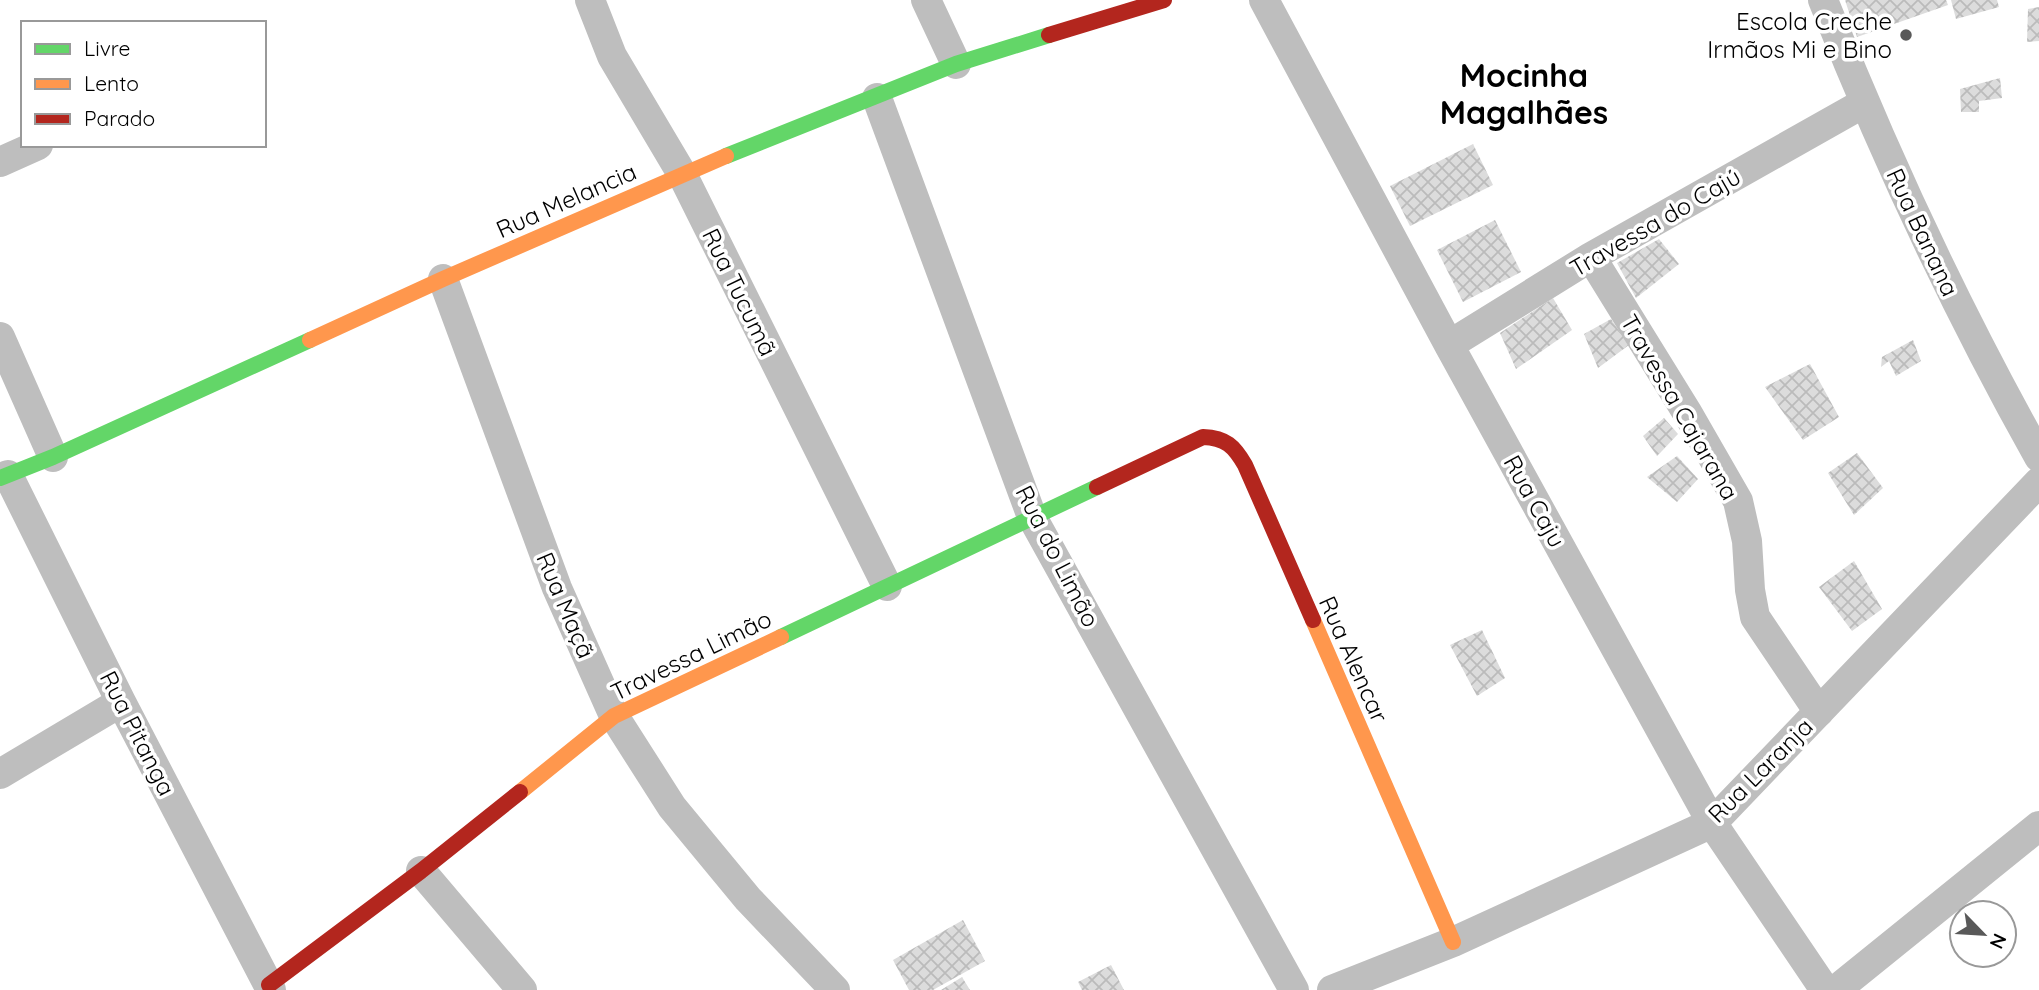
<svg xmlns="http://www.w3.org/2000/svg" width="2039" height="990" font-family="Quicksand,sans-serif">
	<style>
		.building { fill: url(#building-cross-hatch) }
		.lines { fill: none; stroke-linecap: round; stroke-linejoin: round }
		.street { stroke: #bebebe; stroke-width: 30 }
		.fast { stroke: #63d668; stroke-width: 16 }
		.slow { stroke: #ff974d; stroke-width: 16 }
		.jam { stroke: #b3261e; stroke-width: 16 }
		.poi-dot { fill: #595959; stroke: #fff; stroke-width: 2.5 }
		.labels { text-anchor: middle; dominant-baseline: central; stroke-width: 7; stroke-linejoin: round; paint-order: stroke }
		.poi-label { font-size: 24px; fill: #000; stroke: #fff; text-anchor: end }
		.street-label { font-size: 24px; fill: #000; stroke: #fff }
		.district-label { font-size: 32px; font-weight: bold; fill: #000; stroke: #fff }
	</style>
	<defs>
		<pattern id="building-cross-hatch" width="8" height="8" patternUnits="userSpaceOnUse" patternTransform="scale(1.75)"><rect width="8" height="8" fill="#dcdcdc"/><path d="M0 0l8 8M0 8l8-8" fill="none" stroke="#bbb"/></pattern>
	</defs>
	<rect width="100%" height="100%" fill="#fff"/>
	<!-- building -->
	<path class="building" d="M1845,0H1946L1948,5L1857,37Z
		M1951,0H1997L1999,7L1956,19Z
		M2039,7V41L2027,42L2028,9Z
		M2000,78L2002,98L1979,101V112H1961L1960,89Z
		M1473,144L1493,185L1410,226L1390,186Z
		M1495,220L1521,272L1463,302L1437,250Z
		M1659,239L1679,264L1636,298L1617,263Z
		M1553,298L1572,330L1516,369L1500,333Z
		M1611,319L1629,345L1598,368L1584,334Z
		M1913,340L1921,361L1896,376L1889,361L1881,367L1882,357Z
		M1810,364L1839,417L1803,440L1765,387Z
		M1664,418L1678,434L1657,456L1643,436Z
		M1857,453L1883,488L1854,515L1828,473Z
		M1677,456L1698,479L1677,502L1647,477Z
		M1854,561L1882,609L1852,631L1819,587Z
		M1482,630L1505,678L1477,696L1450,645Z
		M963,920L985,961L933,990H909L893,960Z
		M1111,965L1124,990H1082L1078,982Z
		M962,977L970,990H941Z"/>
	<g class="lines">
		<!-- street -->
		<path class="street" d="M590,0L612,56L682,174L887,586
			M926,0L956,64
			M1264,0L1449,345L1712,823L1825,990
			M1823,0C1885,157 1956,309 2039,457
			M877,98L1032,517L1294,990
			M0,162L38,145
			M1591,257L1688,414L1738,501L1747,541L1750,590L1755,617L1819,712
			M443,279L557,588L614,716L672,807L748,899L835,990
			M0,337L53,457
			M1449,345L1591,257L1864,103
			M8,475L121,702L271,990
			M0,774L121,702
			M421,871L522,990
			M1332,990L1453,942L1712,823L2039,482
			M1836,990L2039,826"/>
		<!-- fast -->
		<path class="fast" d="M726,156L956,64L1049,35
			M0,478L53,457L310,340
			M781,637L1097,487"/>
		<!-- slow -->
		<path class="slow" d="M310,340L443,279L726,156
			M1313,620L1453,942
			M520,792L614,716L781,637"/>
		<!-- jam -->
		<path class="jam" d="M1049,35L1164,0
			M1097,487L1203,437C1226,438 1234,446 1245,465L1313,620
			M269,985L421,871L520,792"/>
	</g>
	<!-- markers -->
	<circle class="poi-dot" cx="1906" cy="35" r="7"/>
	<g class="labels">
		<!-- poi labels -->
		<g class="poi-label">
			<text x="1892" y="21">Escola Creche<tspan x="1892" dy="28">Irmãos Mi e Bino</tspan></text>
		</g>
		<!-- street labels -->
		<g class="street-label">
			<text transform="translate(566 200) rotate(-24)">Rua Melancia</text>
			<text transform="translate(1655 222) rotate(-30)">Travessa do Cajú</text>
			<text transform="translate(1923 232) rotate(65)">Rua Banana</text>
			<text transform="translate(740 292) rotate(64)">Rua Tucumã</text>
			<text transform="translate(1680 407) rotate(60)">Travessa Cajarana</text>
			<text transform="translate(1535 501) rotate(61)">Rua Caju</text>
			<text transform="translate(1058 556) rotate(63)">Rua do Limão</text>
			<text transform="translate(566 605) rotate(67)">Rua Maçã</text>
			<text transform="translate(691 655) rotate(-26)">Travessa Limão</text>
			<text transform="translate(1354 659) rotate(66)">Rua Alencar</text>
			<text transform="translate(138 733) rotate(63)">Rua Pitanga</text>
			<text transform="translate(1760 770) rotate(-45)">Rua Laranja</text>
		</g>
		<!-- district labels -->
		<g class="district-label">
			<text x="1524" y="75">Mocinha<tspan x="1524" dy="37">Magalhães</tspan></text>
		</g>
	</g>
	<!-- legend -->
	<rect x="21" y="21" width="245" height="126" fill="#ffffff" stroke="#999999" stroke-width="2"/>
	<rect x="35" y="44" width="35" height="10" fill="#63d668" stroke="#999999" stroke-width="2"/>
	<text x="84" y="56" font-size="21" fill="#000000">Livre</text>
	<rect x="35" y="79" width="35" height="10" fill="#ff974d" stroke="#999999" stroke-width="2"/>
	<text x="84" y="91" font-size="21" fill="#000000">Lento</text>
	<rect x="35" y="114" width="35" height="10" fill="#b3261e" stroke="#999999" stroke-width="2"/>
	<text x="84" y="126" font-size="21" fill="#000000">Parado</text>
	<!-- north arrow -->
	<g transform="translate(1983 934) rotate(115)"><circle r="33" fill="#ffffff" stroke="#999999" stroke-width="2"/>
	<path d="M0-5L12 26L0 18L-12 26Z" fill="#595959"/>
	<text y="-10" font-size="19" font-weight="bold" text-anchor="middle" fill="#000000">N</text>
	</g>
</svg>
